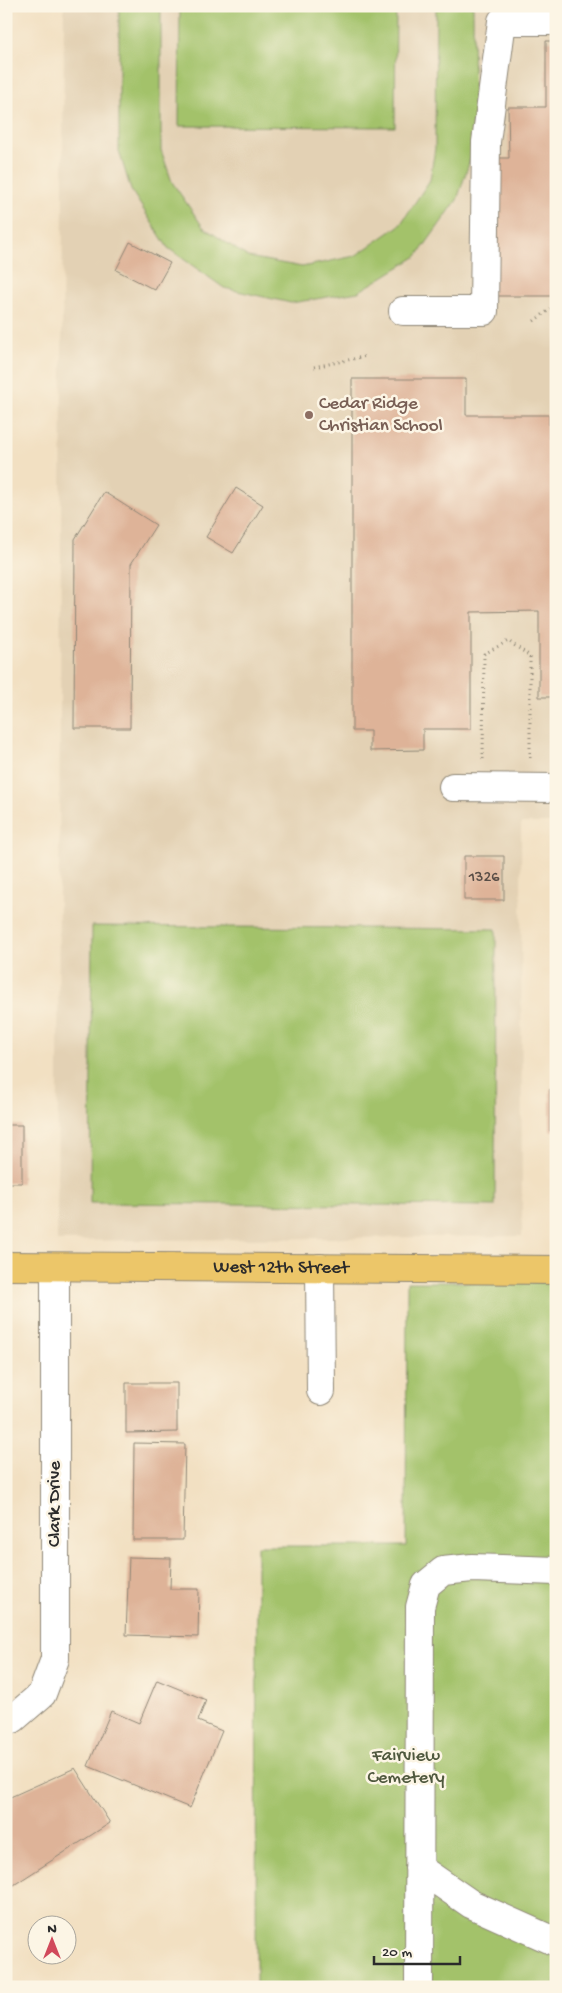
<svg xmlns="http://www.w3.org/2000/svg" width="562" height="1993" font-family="'Gochi Hand',sans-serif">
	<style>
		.built { fill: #e3d1b4 }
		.green { fill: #a3c26a; stroke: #67764a }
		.building { fill: #deb398 }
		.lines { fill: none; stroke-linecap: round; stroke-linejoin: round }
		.minor-casing { stroke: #8e8676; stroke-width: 30 }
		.major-casing { stroke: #8e8676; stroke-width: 30 }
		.path { stroke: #8e8676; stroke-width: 3; stroke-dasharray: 1 4; stroke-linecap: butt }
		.minor { stroke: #fff; stroke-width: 28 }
		.major { stroke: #ecc669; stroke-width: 28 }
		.education-dot { fill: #8d6e63; stroke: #fcf5e5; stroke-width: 2 }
		.labels { text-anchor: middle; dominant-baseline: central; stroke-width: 5; stroke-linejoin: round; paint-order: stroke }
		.number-label { font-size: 16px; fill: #584d46 }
		.education-label { font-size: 19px; fill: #785e54; stroke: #fcf5e5; text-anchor: start }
		.street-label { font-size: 19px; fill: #2b2b2b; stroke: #fcf5e5 }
		.park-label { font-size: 19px; fill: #4f583e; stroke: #fcf5e5 }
	</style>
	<rect width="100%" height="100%" fill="#fcf5e5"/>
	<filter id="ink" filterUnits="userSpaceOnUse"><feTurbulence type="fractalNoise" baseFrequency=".02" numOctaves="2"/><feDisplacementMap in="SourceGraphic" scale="10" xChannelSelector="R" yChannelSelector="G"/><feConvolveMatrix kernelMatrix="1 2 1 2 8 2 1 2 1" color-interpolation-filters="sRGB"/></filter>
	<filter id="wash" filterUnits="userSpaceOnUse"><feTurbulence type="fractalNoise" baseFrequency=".0096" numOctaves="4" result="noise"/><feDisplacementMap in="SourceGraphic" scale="20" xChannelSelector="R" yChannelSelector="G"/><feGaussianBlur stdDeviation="1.12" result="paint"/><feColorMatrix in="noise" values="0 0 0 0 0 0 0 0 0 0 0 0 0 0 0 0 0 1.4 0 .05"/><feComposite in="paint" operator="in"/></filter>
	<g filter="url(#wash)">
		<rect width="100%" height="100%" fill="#f2e0c2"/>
		<!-- built -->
		<path class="built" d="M64,6H556V823H521L522,1236L57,1241Z"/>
		<!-- green -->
		<path class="green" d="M119,6H161V150L172,182L203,227L248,257L302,267L355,256L400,225L430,180L435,148L436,6H473L474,148L457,200L417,256L358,292L291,303L224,288L168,248L131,190L119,151Z
			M180,6H396L395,127L179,126Z
			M92,926L496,929L495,1206L90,1203Z
			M407,1282H556V1987H256L257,1546H406Z"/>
		<g id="blocks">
			<!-- building -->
			<path class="building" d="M546,41H556V296H492V158H509L508,107H546Z
				M130,242L170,263L155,290L116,270Z
				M352,379H466V415H549V438H556V697H539V611L471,612V729H423V750L370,751V731H352Z
				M236,488L263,505L233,553L206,537Z
				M104,492L156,525L131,564L130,728H74L75,539Z
				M464,856H504V900H464Z
				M550,1089H556V1131H550Z
				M6,1125H22V1183H6Z
				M126,1383H177V1432L126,1433Z
				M134,1443L185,1444L183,1540H133Z
				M129,1557L171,1558L170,1589H199L198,1637L126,1635Z
				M157,1680L206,1700L198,1721L222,1731L190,1808L88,1766L111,1711L139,1723Z
				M75,1768L110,1823L6,1890V1799Z"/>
		</g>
	</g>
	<g filter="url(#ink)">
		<use href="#blocks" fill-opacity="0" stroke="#8e8676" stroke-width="1"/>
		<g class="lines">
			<defs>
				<path id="minor" d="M403,311H484L486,142L502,21H556
					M453,787L556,788
					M320,1268L321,1391
					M6,1720L13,1719L42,1694L55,1659V1267
					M419,1868L471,1904L556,1942
					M419,1987L420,1607L426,1585L443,1571L472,1568L556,1571"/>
				<g id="major">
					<path id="s1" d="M6,1266L556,1270"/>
				</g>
			</defs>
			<!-- minor casing -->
			<use href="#minor" class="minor-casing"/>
			<!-- major casing -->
			<use href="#major" class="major-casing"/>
			<!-- path -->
			<path class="path" d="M534,321L556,305
				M314,367L367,356
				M483,759L484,654L508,641L530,656V760"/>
			<!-- minor -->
			<use href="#minor" class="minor"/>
			<!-- major -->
			<use href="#major" class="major"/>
		</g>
	</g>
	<!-- markers -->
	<circle class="education-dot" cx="309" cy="415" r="5"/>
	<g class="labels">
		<!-- number labels -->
		<g class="number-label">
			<text x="484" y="878">1326</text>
		</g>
		<!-- education labels -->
		<g class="education-label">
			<text x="319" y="404">Cedar Ridge<tspan x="319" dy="22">Christian School</tspan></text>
		</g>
		<!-- street labels -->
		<g class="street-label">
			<text stroke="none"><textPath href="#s1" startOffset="275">West 12th Street</textPath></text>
			<text transform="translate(55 1504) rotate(-90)">Clark Drive</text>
		</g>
		<!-- park labels -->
		<g class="park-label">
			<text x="406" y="1756">Fairview<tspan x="406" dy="22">Cemetery</tspan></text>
		</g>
	</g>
	<!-- margin -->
	<rect width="562" height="1993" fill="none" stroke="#fcf5e5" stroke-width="25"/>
	<!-- north arrow -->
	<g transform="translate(52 1940)"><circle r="24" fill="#fcf5e5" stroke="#a8a49b"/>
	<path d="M0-4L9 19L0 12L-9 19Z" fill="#d1495b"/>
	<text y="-8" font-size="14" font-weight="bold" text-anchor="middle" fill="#2b2b2b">N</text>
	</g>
	<!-- scale -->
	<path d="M374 1956v8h86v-8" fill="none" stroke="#2b2b2b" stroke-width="2.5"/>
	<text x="382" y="1956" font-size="15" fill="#2b2b2b" stroke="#fcf5e5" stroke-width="4" paint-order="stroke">20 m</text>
</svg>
